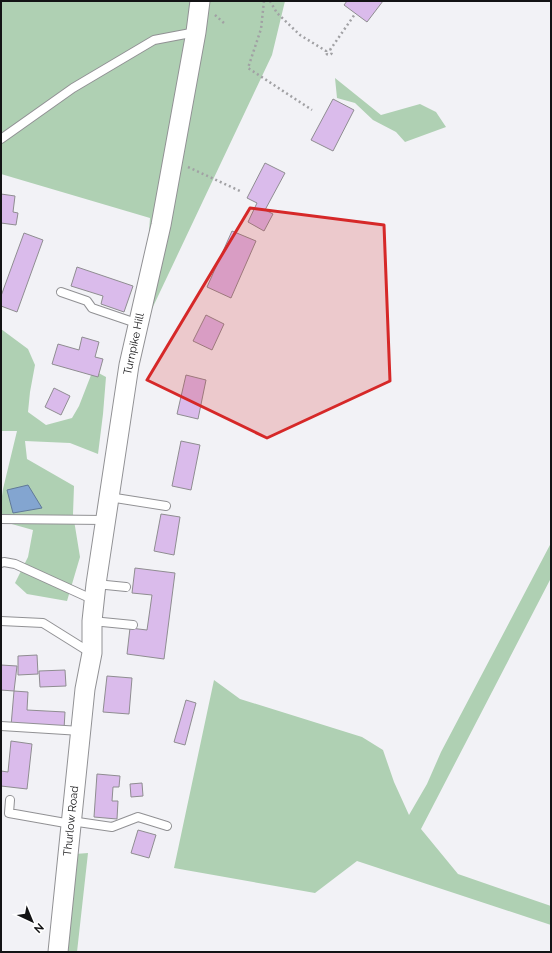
<svg xmlns="http://www.w3.org/2000/svg" width="552" height="953" font-family="Raleway,sans-serif">
	<style>
		.green { fill: #afd0b3 }
		.water { fill: #83a5d0; stroke: #617998 }
		.building { fill: #dabbeb; stroke: #8f8d91 }
		.lines { fill: none; stroke-linecap: round; stroke-linejoin: round }
		.service-casing { stroke: #919194; stroke-width: 10 }
		.tertiary-casing { stroke: #919194; stroke-width: 21 }
		.path { stroke: #a1a1a4; stroke-width: 2.5; stroke-dasharray: 2 3; stroke-linecap: butt }
		.service { stroke: #fff; stroke-width: 8 }
		.tertiary { stroke: #fff; stroke-width: 19 }
		.marked { fill: #d62828; fill-opacity: 0.2; stroke: #d62828; stroke-width: 3; stroke-linejoin: round }
		.labels { text-anchor: middle; dominant-baseline: central; stroke-width: 3; stroke-linejoin: round; paint-order: stroke }
		.street-label { font-size: 11px; fill: #131315; stroke: #fff }
	</style>
	<rect width="100%" height="100%" fill="#f2f2f6"/>
	<!-- green -->
	<path class="green" d="M1,1H285L272,55L142,330L150,218L1,174Z
		M335,78L381,115L420,104L436,112L446,127L405,142L396,132L373,120L355,103L337,98Z
		M1,329L28,349L35,365L30,392L28,412L46,425L72,418L79,406L93,370L106,377L103,414L98,454L70,443L25,441L27,459L74,486L73,514L80,557L67,601L27,594L15,583L28,557L33,530L1,521V503L3,489L17,431H1Z
		M551,543V578L421,829L458,874L551,906V925L357,861L315,893L174,868L214,680L240,699L362,737L383,750L394,782L409,815L427,784L441,752Z
		M88,853L77,952H64L75,854Z"/>
	<!-- water -->
	<path class="water" d="M28,485L42,508L13,513L7,490Z"/>
	<!-- building -->
	<path class="building" d="M347,1H383L367,22L344,5Z
		M333,99L354,110L333,151L311,140Z
		M265,163L285,173L265,210L273,214L264,231L248,222L257,203L247,198Z
		M1,194L15,196L13,212L18,213L16,225L1,223Z
		M232,231L256,241L231,298L207,287Z
		M24,233L43,240L17,312L1,306V296Z
		M77,267L133,286L124,312L101,304L103,296L71,286Z
		M206,315L224,324L212,350L193,341Z
		M82,337L99,342L95,357L103,359L98,377L52,364L58,344L79,350Z
		M186,375L206,380L198,419L177,414Z
		M54,388L70,396L61,415L45,407Z
		M181,441L200,445L191,490L172,486Z
		M161,514L180,517L174,555L154,551Z
		M135,568L175,573L164,659L127,654L130,628L147,630L152,595L132,593Z
		M37,655L38,674L18,675V656Z
		M1,665L17,666L14,691L1,690Z
		M65,670L66,686L40,687L39,671Z
		M107,676L132,678L129,714L103,712Z
		M14,691L28,692L27,710L65,712L64,729L11,726Z
		M186,700L196,703L185,745L174,742Z
		M11,741L32,744L27,789L1,786V771L8,772Z
		M97,774L120,776L119,787H113L112,801H118L117,819L94,817Z
		M142,783L143,796L131,797L130,784Z
		M138,830L156,835L149,858L131,853Z"/>
	<g class="lines">
		<defs>
			<path id="service" d="M1,139L73,88L154,40L196,32
				M61,292L87,301L92,308L139,324
				M109,497L166,506
				M1,519L106,520
				M1,563L4,562L15,564L94,600
				M96,584L126,587
				M1,621L43,623L91,653
				M92,621L133,625
				M1,726L81,731
				M10,800L9,813L71,824
				M71,821L112,827L138,817L167,826"/>
			<path id="tertiary" d="M58,952L85,689L92,653V621L96,584L129,365L161,225L196,32L200,1"/>
		</defs>
		<!-- service casing -->
		<use href="#service" class="service-casing"/>
		<!-- tertiary casing -->
		<use href="#tertiary" class="tertiary-casing"/>
		<!-- path -->
		<path class="path" d="M264,1L261,29L248,68L312,110
			M270,1L277,13L300,35L326,51
			M215,15L225,24
			M326 52a3 3 0 1 1 6 0a3 3 0 1 1-6 0Z
			M330,50L355,14
			M188,167L240,191"/>
		<!-- service -->
		<use href="#service" class="service"/>
		<!-- tertiary -->
		<use href="#tertiary" class="tertiary"/>
	</g>
	<!-- marked area -->
	<path class="marked" d="M250,208L384,225L390,381L267,438L147,380Z"/>
	<g class="labels">
		<!-- street labels -->
		<g class="street-label">
			<text transform="translate(134 344) rotate(-78)">Turnpike Hill</text>
			<text transform="translate(71 821) rotate(-84)">Thurlow Road</text>
		</g>
	</g>
	<!-- border -->
	<rect width="552" height="953" fill="none" stroke="#131315" stroke-width="4"/>
	<!-- north arrow -->
	<g transform="translate(32 921) rotate(136)" stroke="#ffffff" stroke-width="3" paint-order="stroke">
	<path d="M0-3L7 15L0 10L-7 15Z" fill="#131315"/>
	<text y="-6" font-size="11" font-weight="bold" text-anchor="middle" fill="#131315">N</text>
	</g>
</svg>
